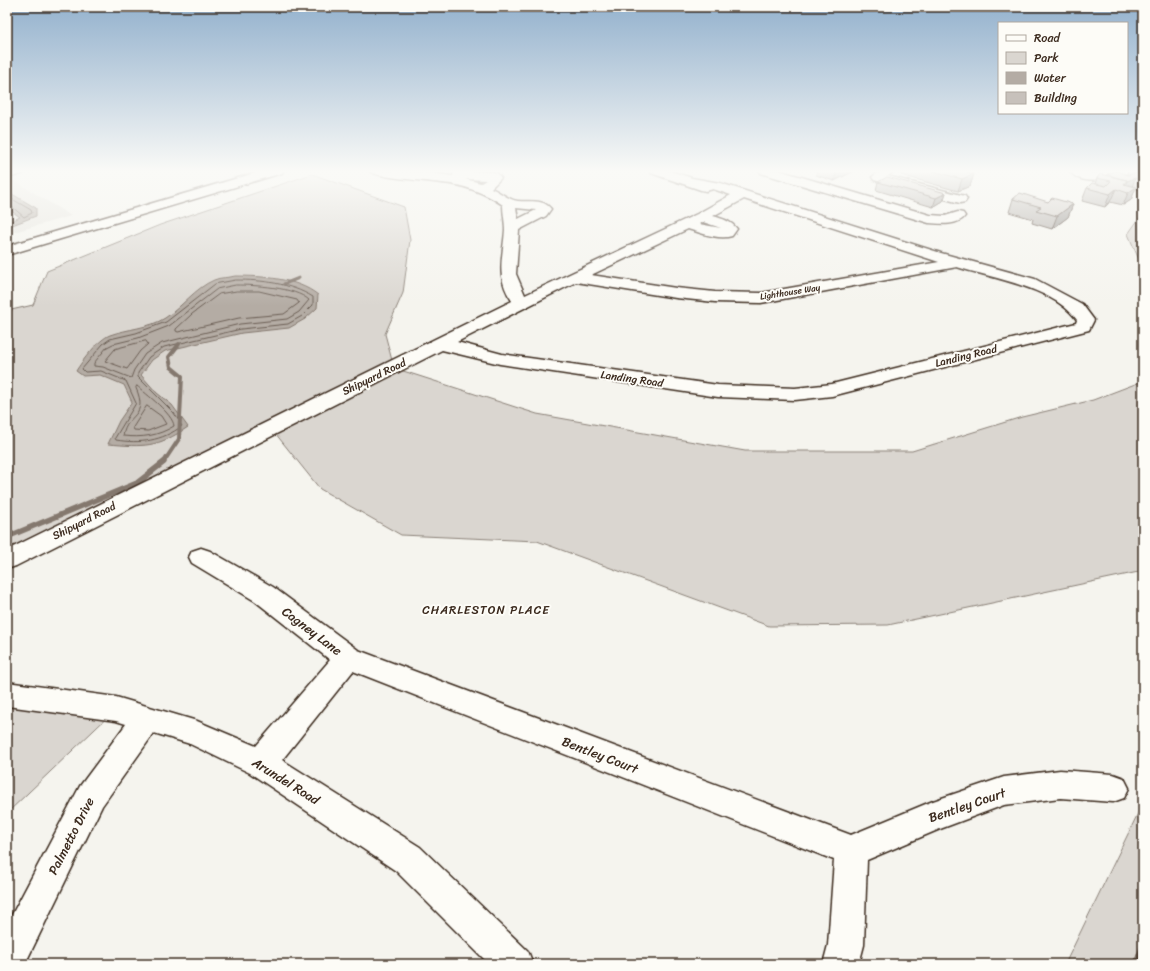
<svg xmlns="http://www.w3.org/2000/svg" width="1150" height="971" font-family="Sriracha,sans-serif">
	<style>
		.built { fill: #e7e5df }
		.green { fill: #dad6d0; stroke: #8a8077 }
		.water { fill: #b4aca4; stroke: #84786e }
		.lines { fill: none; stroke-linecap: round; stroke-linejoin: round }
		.shore { stroke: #6b5e54; stroke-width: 1 }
		.stream-far3 { stroke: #84786e; stroke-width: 3 }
		.stream-far2 { stroke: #84786e; stroke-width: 4 }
		.stream-far1 { stroke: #84786e; stroke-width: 5.5 }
		.stream { stroke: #84786e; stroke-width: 8 }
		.minor-casing { stroke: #3b2a1e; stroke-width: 3 }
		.highway-casing { stroke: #3b2a1e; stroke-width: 3 }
		.minor { fill: #fdfcf7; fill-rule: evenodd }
		.highway { fill: #fdfcf7; fill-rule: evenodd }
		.wall { fill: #aba6a1; stroke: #3b2a1e }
		.shaded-wall { fill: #8b8783; stroke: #3b2a1e }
		.building { fill: #c7c1bb; stroke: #3b2a1e }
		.labels { text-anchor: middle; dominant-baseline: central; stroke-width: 4; stroke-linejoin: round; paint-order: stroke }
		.far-street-label { font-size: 9px; fill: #3b2a1e; stroke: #fdfcf7 }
		.street-label { font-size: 11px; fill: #3b2a1e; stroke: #fdfcf7 }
		.neighbourhood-label { font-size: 12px; letter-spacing: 1px; fill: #3b2a1e; stroke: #fdfcf7 }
		.near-street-label { font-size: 13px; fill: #3b2a1e; stroke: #fdfcf7 }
	</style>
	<rect width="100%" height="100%" fill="#f5f4ee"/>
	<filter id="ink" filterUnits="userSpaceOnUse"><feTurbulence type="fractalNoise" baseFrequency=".025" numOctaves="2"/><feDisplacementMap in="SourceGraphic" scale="8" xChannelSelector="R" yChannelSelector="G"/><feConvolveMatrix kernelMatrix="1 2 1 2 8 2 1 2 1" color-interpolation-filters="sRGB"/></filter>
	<g filter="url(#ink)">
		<!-- built -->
		<path class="built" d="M7,176L71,216L7,234Z"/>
		<!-- green -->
		<path class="green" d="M312,174L404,207L410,240L403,293L385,334L394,368L537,414L745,451H912L1022,417L1093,400L1143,381V571L888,625L769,626L537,541L401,535L320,489L271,428L7,557V311L33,305L47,271L160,225Z
			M1143,213V269L1128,234Z
			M7,694L116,709L7,813Z
			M1143,803V964H1065Z"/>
		<!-- water -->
		<path class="water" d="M7,191L36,208V216L7,227V223L20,217L7,208Z
			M235,276C262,276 297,278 318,295L317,308L305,319L289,328L242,333L165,351L152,360L141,375L157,393L172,405L188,427C157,448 144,447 108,444L119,421L132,402L124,385L100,375L83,376L76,371C82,361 99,339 110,335C126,329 150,328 165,318C182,307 195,288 214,280C220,277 229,278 235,276Z"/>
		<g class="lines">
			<!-- shore -->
			<path class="shore" d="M7,196L31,210L32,213L24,217L11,206L7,205
				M236,280C262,280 290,283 313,297V305L302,316L288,324L241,329L164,347L149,357L138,373V377L174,413L182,426C162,441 140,444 116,440L115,438L136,403L126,381L101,371L85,372L82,369L103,344L110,339L136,333L166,322L215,284Z
				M236,285C254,285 295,287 309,300L299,312L287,319L240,324L162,343L145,354L134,370L131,378L103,367L94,366V363L107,347L113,344L138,338L169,326L217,289Z
				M237,291H259L297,300L299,303L284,314L239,318L178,332L176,331V329L192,314L219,294Z
				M146,341L148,344L140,351L127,369L105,361L115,349Z
				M137,386C146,394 173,414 174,426C158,436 142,438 123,436C127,412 149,418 136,388Z
				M147,406L161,416L166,424L148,431L134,430L133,428Z"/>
			<!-- stream-far3 -->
			<path class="stream-far3" d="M284,284L299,278"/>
			<!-- stream-far2 -->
			<path class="stream-far2" d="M163,463L179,439L182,376L171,367L169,357L179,344"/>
			<!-- stream-far1 -->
			<path class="stream-far1" d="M7,537L137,483L164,462"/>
			<!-- stream -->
			<path class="stream" d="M1137,964L1143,949"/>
			<defs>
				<path id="minor" d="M7,170H27L25,173L7,178Z
					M368,170L422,172L453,176L454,172L458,171L493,172L497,173L501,178L491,188C498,191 504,196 511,199C523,205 541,196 551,209L546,216L519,230L516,274L525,295L697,214L731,195L713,189L706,191L701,190L651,173L649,170H667L692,178L720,183L941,253L1035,279L1082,304L1094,320L1089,330L832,396L795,400L718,397L500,364L442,350L16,566L7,569V550L512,301C495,276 503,258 505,230C505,222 503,213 503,205C490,196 476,190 461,186C445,181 374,179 368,170ZM465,179L486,180L481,183ZM744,199L939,262L761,293L715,292L676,288L591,275L688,229C701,233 718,240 732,236L737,229C731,221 723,219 713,216ZM516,208L536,210L518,219ZM703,222L721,228L699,224ZM957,267C995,279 1053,287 1077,320L1076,323L832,384L795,388L718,385L502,354L457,342L576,282L676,298L715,302L761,303Z
					M759,170H778L930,215L945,216L958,212L963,213L965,216C958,226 940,224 929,223L761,173Z
					M881,170H895L888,176L965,196L967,199L965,202L960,203L874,180L872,177Z
					M1069,170H1083L1091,173L1126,170L1127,172L1125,175L1121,176C1105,179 1080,187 1069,170Z
					M201,548L210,551L273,587L358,650L851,835L933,801L1004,777L1060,770L1113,774L1124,778L1129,788L1124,798L1113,802L1060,798L1004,805L940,829L867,860L864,945L859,964H823L828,945L834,860L353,671L282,760L420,847L528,951L533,964H489L396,871L250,773L190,744L154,733L102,806L25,964H7V924L80,786L126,724L116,721L7,706V682L116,697L197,721L256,746L330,660L255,601L192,563L189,557L192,551Z"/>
				<path id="highway" d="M265,170H284L282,173L7,255V246Z"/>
			</defs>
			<!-- minor casing -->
			<use href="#minor" class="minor-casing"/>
			<!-- highway casing -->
			<use href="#highway" class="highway-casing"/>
			<!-- minor -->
			<use href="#minor" class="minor"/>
			<!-- highway -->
			<use href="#highway" class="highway"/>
		</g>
		<!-- wall -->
		<path class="wall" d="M817,170H856L834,181L816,175Z
			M902,170H960L974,174L970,186L958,191L901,175Z
			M1129,170H1143V192L1136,188L1131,200L1123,205L1110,202L1105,207L1082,201L1087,188L1095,184L1097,178L1107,175V174L1127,175Z
			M878,182L946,193L943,201L933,207L876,190Z
			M1013,199L1048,202L1073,204L1068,217L1052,229L1032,223L1033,219L1009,212Z"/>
		<!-- shaded-wall -->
		<path class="shaded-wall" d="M837,170H856L834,181Z
			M974,174L970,186L958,191L962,179Z
			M1135,178L1132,187L1123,189L1127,181Z
			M1136,187L1131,200L1123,205L1128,193Z
			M1116,189L1110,202L1105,207L1110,194Z
			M946,193L943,201L933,207L936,198Z
			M1073,204L1068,217L1052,229L1057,216Z"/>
		<!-- building -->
		<path class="building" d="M929,170H960L974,174L962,179Z
			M1135,170H1143V182L1135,178L1127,181V180L1118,178L1107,174L1117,171L1128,175L1141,172Z
			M1100,174L1127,180L1124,184L1136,187L1128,193L1116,189L1110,194L1087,188L1092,183L1106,186L1111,181L1097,178Z
			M887,177L946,193L936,198L878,182Z
			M1020,193L1048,202L1052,198L1073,204L1057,216L1036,210L1041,207L1013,199Z"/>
	</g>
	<!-- sky -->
	<linearGradient id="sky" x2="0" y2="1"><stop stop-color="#93b1cd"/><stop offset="0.56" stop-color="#fafaf7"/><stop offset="1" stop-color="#fafaf7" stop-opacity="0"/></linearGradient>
	<rect width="1150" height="306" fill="url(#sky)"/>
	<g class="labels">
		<!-- far-street labels -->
		<g class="far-street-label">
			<text transform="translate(790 292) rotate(-9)">Lighthouse Way</text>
		</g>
		<!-- street labels -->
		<g class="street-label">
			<text transform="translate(966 356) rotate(-14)">Landing Road</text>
			<text transform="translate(374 377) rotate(-26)">Shipyard Road</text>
			<text transform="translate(632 379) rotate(8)">Landing Road</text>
			<text transform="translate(84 521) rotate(-27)">Shipyard Road</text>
		</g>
		<!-- neighbourhood labels -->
		<g class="neighbourhood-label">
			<text x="486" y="610">CHARLESTON PLACE</text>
		</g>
		<!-- near-street labels -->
		<g class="near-street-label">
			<text transform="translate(312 631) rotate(37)">Cagney Lane</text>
			<text transform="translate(600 755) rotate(21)">Bentley Court</text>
			<text transform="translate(286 781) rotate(32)">Arundel Road</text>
			<text transform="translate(967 805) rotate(-19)">Bentley Court</text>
			<text transform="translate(71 836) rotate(-63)">Palmetto Drive</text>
		</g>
	</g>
	<!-- margin -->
	<rect width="1150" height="971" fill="none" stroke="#fdfcf7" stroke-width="24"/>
	<rect x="12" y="12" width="1126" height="947" fill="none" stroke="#3b2a1e" stroke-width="1.5" filter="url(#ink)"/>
	<!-- legend -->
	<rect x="998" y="22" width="130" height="92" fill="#fdfcf7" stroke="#afa8a0"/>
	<rect x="1006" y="35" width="20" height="6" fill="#fdfcf7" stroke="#afa8a0"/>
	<text x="1034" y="42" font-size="12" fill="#3b2a1e">Road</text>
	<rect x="1006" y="52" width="20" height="12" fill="#dad6d0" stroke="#afa8a0"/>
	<text x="1034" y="62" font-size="12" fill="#3b2a1e">Park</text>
	<rect x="1006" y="72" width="20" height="12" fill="#b4aca4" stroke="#afa8a0"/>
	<text x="1034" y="82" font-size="12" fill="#3b2a1e">Water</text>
	<rect x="1006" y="92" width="20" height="12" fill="#c7c1bb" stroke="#afa8a0"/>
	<text x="1034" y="102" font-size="12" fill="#3b2a1e">Building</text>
</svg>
